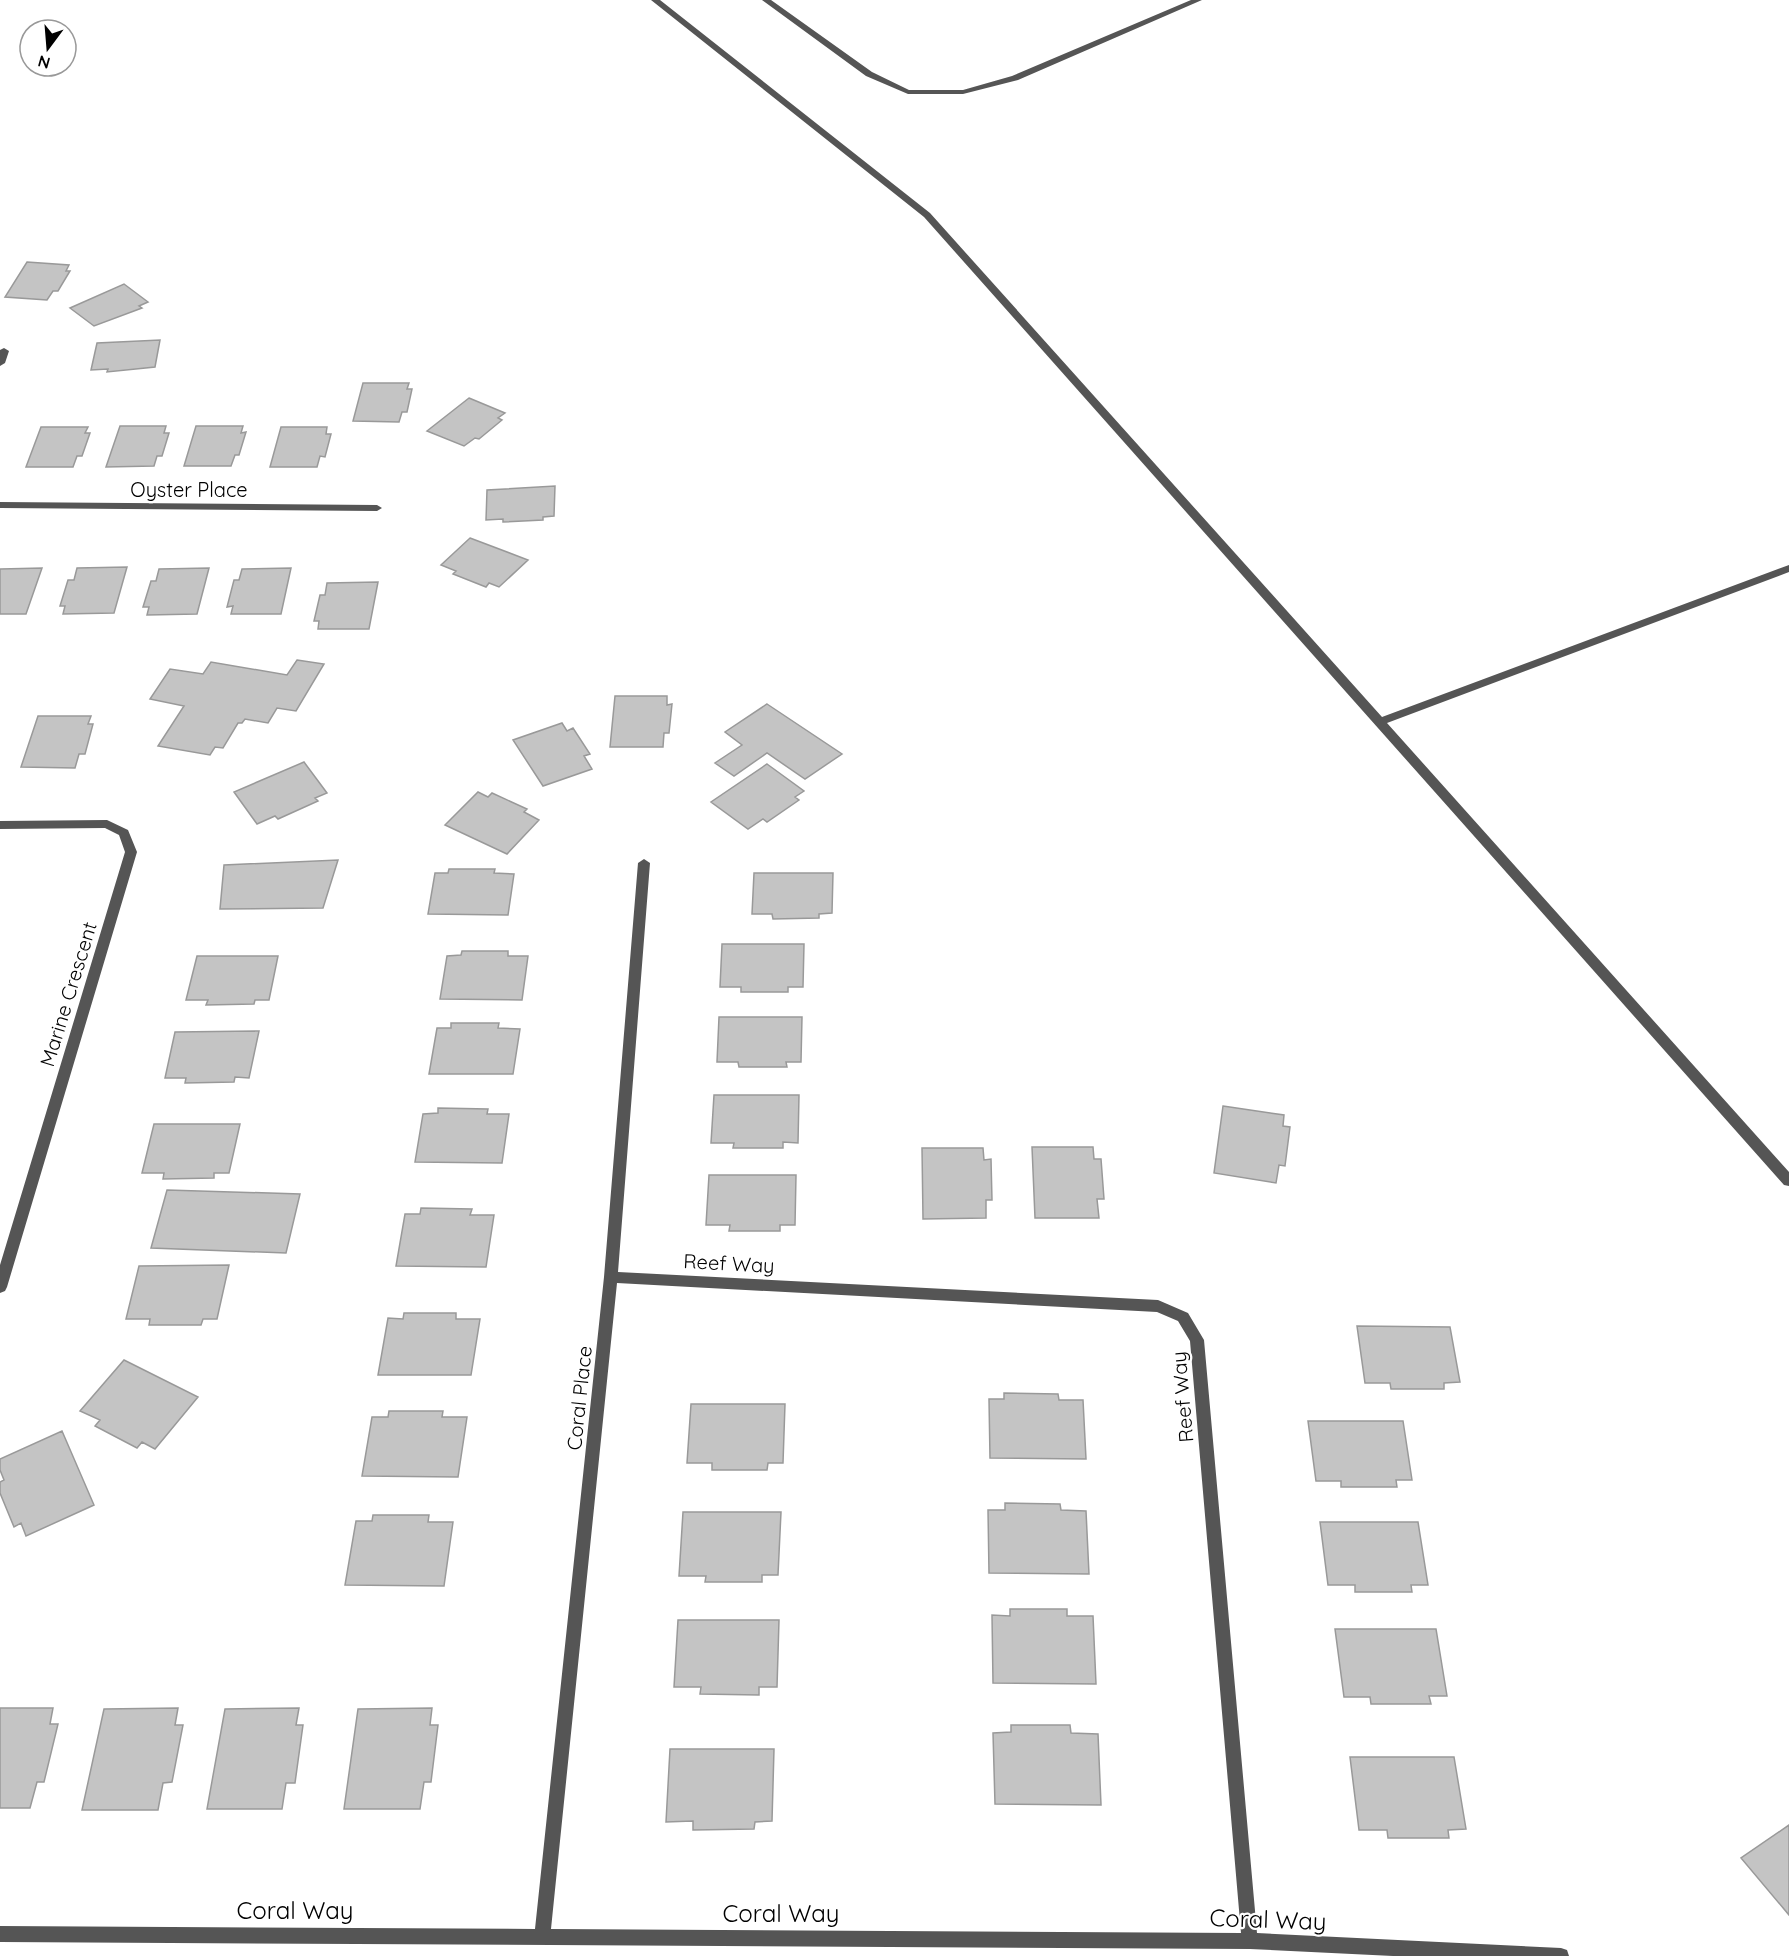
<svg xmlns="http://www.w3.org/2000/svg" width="1789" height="1956" font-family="Quicksand,sans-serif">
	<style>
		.building { fill: #c4c4c4; stroke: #999; stroke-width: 1.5 }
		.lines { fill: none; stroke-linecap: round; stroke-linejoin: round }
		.street { fill: #555; fill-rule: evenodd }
		.labels { text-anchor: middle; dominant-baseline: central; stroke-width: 4.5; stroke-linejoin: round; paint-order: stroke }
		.street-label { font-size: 20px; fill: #000; stroke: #fff }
		.near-street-label { font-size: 24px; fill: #000; stroke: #fff }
	</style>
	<rect width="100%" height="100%" fill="#fff"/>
	<!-- building -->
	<path class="building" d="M27,262L69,265L66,271H70L58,291H53L47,300L5,297Z
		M124,284L148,302L139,306L142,308L94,326L70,308Z
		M160,340L155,367L107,372L108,369L91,370L97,343Z
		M363,383H409L407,389H412L407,412H402L399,422L353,421Z
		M469,398L505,413L498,418L502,420L479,439L475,438L464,446L427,431Z
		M120,426H166L164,433H169L162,456H157L154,466L106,467Z
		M196,426H243L241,433L246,432L239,455H235L231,466H184Z
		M41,427H88L85,433H90L82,456H77L73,467H26Z
		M281,427H327L326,434H331L325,457L320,456L317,467H270Z
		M555,486L554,516L543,517V520L503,522V519L486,520L487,490Z
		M470,538L528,560L499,587L489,583L486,587L453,574L456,571L441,565Z
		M127,567L114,613L63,614L65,606H60L68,580H74L77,568Z
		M42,568L26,614H0V569Z
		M209,568L197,614L147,615L149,607H143L151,581H156L159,569Z
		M291,568L281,614H231L233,606L227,607L234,580H239L242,569Z
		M378,582L369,629H318L319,621H314L320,595H325L327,583Z
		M297,660L324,664L296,711L277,708L268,723L245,719L242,723H238L223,748L215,747L210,755L158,746L184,706L150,699L170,669L203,674L211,662L287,675Z
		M615,696H667V705L672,704L669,733H664L663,747H610Z
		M767,704L842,754L805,779L767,753L734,776L715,763L742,745L725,732Z
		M38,716H91L88,724H93L85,754H79L75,768L21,767Z
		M562,723L567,731L573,728L590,754L584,756L592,769L543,786L513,740Z
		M304,762L327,793L315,798L318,801L278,819L275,816L257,824L234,792Z
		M767,764L804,791L795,797L799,800L767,822L763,819L748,829L711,802Z
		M478,792L488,797L492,793L527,809L524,812L539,820L507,854L445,825Z
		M338,860L323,908L220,909L224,865Z
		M449,869H495L494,873L514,874L508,915L428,914L435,873H448Z
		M754,873H833L832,913L819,914V918L773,919L772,914H752Z
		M722,944H804L803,987H788V992H741V987H720Z
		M462,951H508V956H528L522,1000L440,999L447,956L461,955Z
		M197,956H278L269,1000H255L254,1004L206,1005L208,1000H186Z
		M719,1017H802L801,1062H786L787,1067H739L738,1062H717Z
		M451,1023H499L498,1028L520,1029L513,1074H429L437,1028H451Z
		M259,1031L249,1078L235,1077L234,1082L185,1083L186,1078H165L175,1032Z
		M714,1095H799L798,1143L783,1142V1148H733L734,1143H711Z
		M1223,1106L1284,1115L1283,1126L1290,1127L1285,1166L1279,1165L1276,1183L1214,1173Z
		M438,1108L488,1109L487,1114H509L502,1163L415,1162L423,1114L438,1113Z
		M154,1124H240L229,1173H214V1178L163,1179L164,1173H142Z
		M1032,1147H1093L1094,1159H1101L1104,1199H1097L1099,1218H1035Z
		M922,1148H983L984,1160L991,1159L992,1200H986V1218L923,1219Z
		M709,1175H796L795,1225H780V1231H729L730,1225H706Z
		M167,1190L300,1194L286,1253L151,1248Z
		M421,1208L472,1209L470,1215H494L486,1267L396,1266L405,1214H420Z
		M229,1265L217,1319H203L201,1325H149L150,1319H126L139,1266Z
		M404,1313H456V1319H480L471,1375H378L388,1318L403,1319Z
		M1357,1326L1450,1327L1460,1382L1444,1383V1389H1391L1390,1383H1365Z
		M124,1360L198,1397L155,1449L142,1442L137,1448L95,1426L100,1420L80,1411Z
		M1004,1393L1058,1394L1059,1400H1083L1086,1459L990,1458L989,1399H1004Z
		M691,1404H785L783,1463H768L767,1470H712V1463H687Z
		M389,1411H443L442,1417H467L458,1477L362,1476L372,1417H388Z
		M1308,1421H1403L1412,1480H1396L1397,1487H1341V1481H1316Z
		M62,1431L94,1505L26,1536L21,1523L14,1527L0,1493V1482L4,1480L0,1470V1459Z
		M1005,1503L1060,1504L1061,1510L1086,1511L1089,1574L989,1573L988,1510H1005Z
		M683,1512H781L778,1575H762V1582H705L706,1576H679Z
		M373,1515H429L428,1522H453L444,1586L345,1585L356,1521H372Z
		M1320,1522H1418L1428,1585H1411L1412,1592H1355V1585H1328Z
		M1010,1609H1067V1616H1093L1096,1684L993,1683L992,1615L1010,1616Z
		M678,1620H779L777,1687H759V1695L700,1694L701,1687H674Z
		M1335,1629H1436L1447,1696H1429L1431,1704H1371L1370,1697H1344Z
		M0,1708H53L50,1724H58L44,1782H37L30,1808H0Z
		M178,1708L175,1725H183L172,1782L163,1783L158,1810H82L104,1709Z
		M299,1708L296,1725H303L295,1783H286L282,1809H207L225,1709Z
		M432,1708L430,1725H438L431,1782H424L420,1809H344L358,1709Z
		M1011,1725H1070L1071,1733L1098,1734L1101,1805L995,1804L993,1733L1011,1732Z
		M670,1749H774L772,1821L755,1822L754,1829L693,1830V1821L666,1822Z
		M1350,1757H1454L1466,1829L1448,1830L1449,1838H1388L1387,1830H1359Z
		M1789,1825V1915L1741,1858Z"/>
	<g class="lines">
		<!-- street -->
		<path class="street" d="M651,0H660L930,213L1382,717L1789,565V572L1387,723L1789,1172V1186L1784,1185L924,217Z
			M762,0H771L872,72L909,90H963L1012,76L1191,0H1202L1018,80L963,94H908L866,76Z
			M4,348L9,351L5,363L0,366V350Z
			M0,502L377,505L382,508L377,511L0,508Z
			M107,820L128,830L137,852L7,1287L5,1291L0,1293V1265L125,852L119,835L105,828L0,829V821Z
			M644,859L650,863L618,1272L1158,1300L1188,1313L1204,1340L1257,1933L1561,1948L1567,1950L1569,1956H1393L1250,1949L0,1942V1926L535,1929L604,1277L638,863ZM617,1283L1157,1312L1178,1321L1190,1341L1241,1933L551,1929Z"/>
	</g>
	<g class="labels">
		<!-- street labels -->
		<g class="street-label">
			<text x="189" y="489">Oyster Place</text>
			<text transform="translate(68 994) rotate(-73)">Marine Crescent</text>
			<text transform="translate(729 1263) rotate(3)">Reef Way</text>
			<text transform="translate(1182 1397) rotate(-95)">Reef Way</text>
			<text transform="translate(579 1398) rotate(-84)">Coral Place</text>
		</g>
		<!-- near-street labels -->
		<g class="near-street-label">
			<text x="295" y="1910">Coral Way</text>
			<text x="781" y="1913">Coral Way</text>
			<text transform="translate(1268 1919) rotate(2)">Coral Way</text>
		</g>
	</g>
	<!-- north arrow -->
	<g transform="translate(48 48) rotate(196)"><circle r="28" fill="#ffffff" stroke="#999999" stroke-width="1.5"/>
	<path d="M0-4.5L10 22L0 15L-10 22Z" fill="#000000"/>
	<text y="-9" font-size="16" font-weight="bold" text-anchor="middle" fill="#000000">N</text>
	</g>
</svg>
